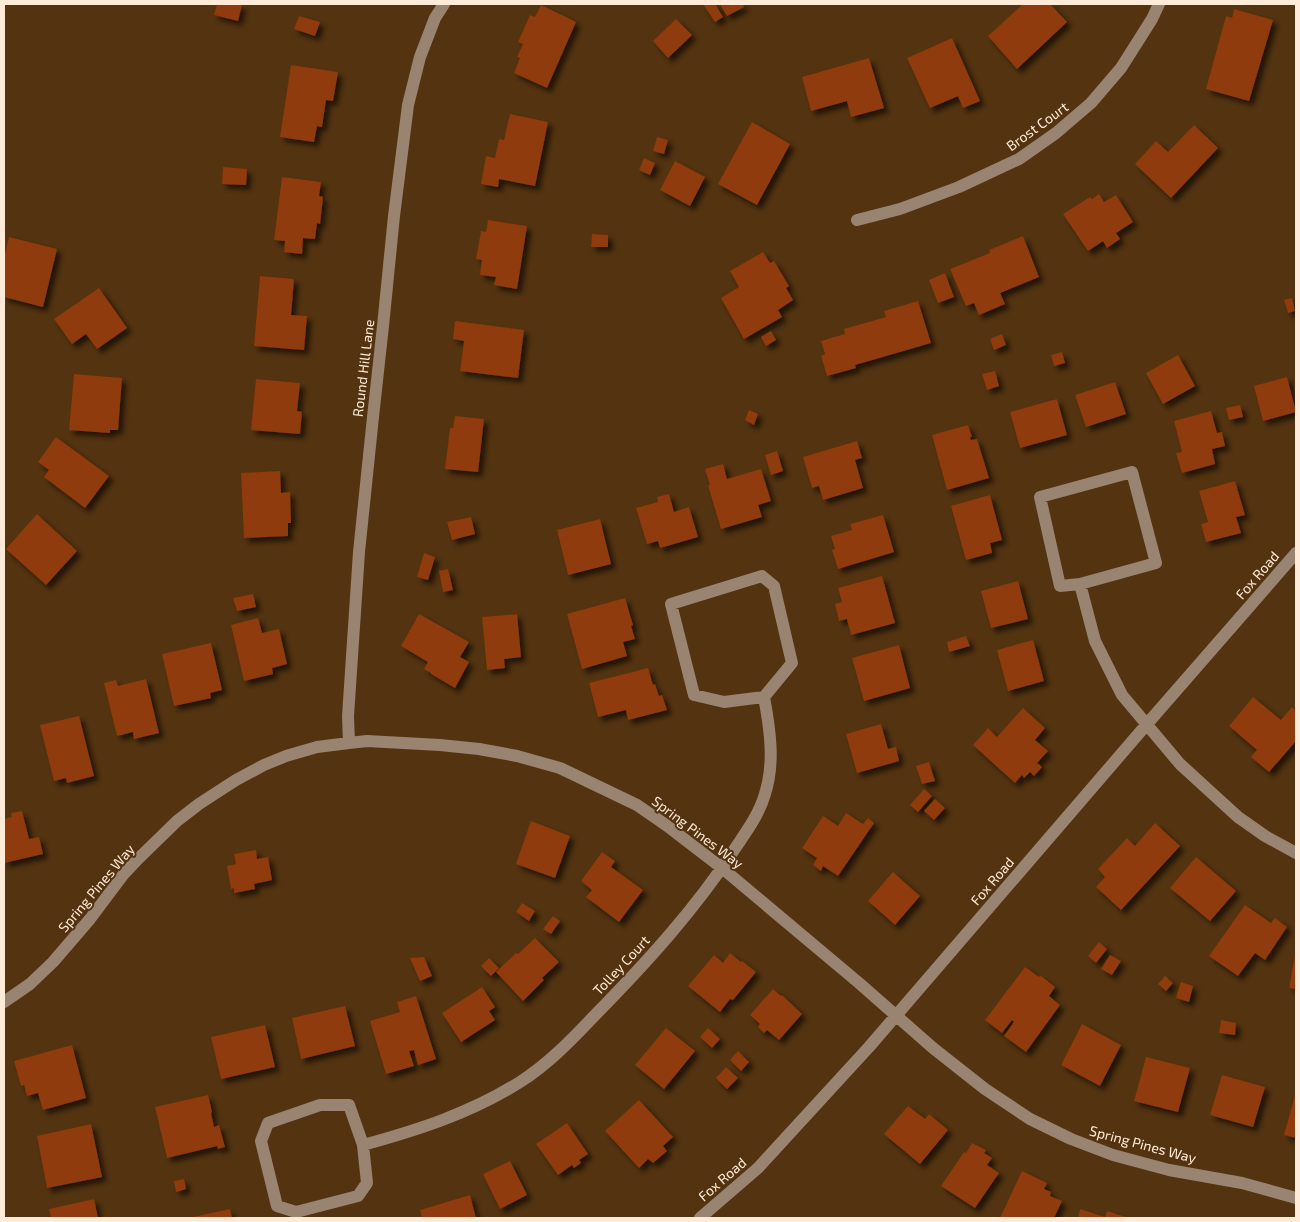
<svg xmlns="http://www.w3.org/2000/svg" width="1300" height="1222" font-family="'Exo 2',sans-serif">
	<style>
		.building { fill: #8f3a08; filter: url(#shadow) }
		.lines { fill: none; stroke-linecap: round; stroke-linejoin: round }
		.minor { stroke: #998471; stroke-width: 12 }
		.labels { text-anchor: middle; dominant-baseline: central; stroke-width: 4; stroke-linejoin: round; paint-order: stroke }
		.street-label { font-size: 14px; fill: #ffebd8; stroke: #533310 }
	</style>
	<defs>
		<filter id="shadow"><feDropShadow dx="4.5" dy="4.5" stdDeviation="2.5" flood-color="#0009"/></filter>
	</defs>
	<rect width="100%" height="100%" fill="#533310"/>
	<!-- building -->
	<path class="building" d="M217,4L242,5L238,21L214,15Z
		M703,4H715L723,17L715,22Z
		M720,4H743L744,7L727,16Z
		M1023,4H1050L1067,22L1017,69L988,36Z
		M541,5L576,22L547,88L514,73L520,58L517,57L523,44L518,42L530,15L535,17Z
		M1234,9L1273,20L1249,101L1206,89L1226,16L1232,18Z
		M299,16L320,22L315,36L294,29Z
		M676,19L692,35L668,58L653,41Z
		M952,38L980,101L963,108L958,96L930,108L907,58Z
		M869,58L884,108L851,117L847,101L811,111L802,77Z
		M291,65L338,72L333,101L326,100L322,127L317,126L314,142L280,137Z
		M510,114L548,122L535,186L499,179L498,187L481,184L486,156L495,158L499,139L504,140Z
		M752,122L790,144L757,205L718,184Z
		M1194,125L1218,148L1171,198L1135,164L1156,141L1168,152Z
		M657,137L668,140L664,154L653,151Z
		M644,158L655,163L650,175L639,170Z
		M675,161L705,177L690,206L660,190Z
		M223,167L247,169L246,185L222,184Z
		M282,177L321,182L319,196L323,197L320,224L317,223L315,239L303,238L302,254L284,252L285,241L274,240Z
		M1099,194L1104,202L1116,195L1133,222L1116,233L1120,239L1107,248L1103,241L1088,251L1063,214L1090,197L1092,199Z
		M488,220L527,226L517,289L494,285L496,277L480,275L482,260L476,259L481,231L486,232Z
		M592,234L608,235V247H591Z
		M1023,236L1039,277L1000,293L1005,304L979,315L974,303L966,306L950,269L990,253L989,250Z
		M9,237L57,249L43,307L4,297V257Z
		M763,252L770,263L774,261L789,286L786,288L793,300L778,310L782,317L744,339L721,298L739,287L730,271Z
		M945,273L954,297L938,303L929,280Z
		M260,276L294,279L291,315L307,316L304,350L254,346Z
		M99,288L127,328L97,349L86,334L72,344L54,319Z
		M1292,298L1295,311L1288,313L1284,300Z
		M918,301L931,343L855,365L856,368L827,376L821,356L825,354L821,341L845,334L844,329L886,317L884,311Z
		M455,321L524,330L518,378L460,371L464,341L453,339Z
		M771,331L776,340L766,346L761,337Z
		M1002,334L1006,345L994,350L990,339Z
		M1062,352L1065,363L1054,366L1051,355Z
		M1178,355L1195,386L1163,404L1146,373Z
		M995,371L999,386L987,390L982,374Z
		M74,374L122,378L118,430H110V433L69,430Z
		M1287,377L1296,412L1263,421L1254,386Z
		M256,379L300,383L297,411L302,412L300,434L251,430Z
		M1115,382L1126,414L1086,427L1075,395Z
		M1057,399L1067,435L1020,448L1010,412Z
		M1240,405L1243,417L1229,420L1226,408Z
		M749,410L758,414L754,425L745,420Z
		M1211,411L1217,433L1222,432L1225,446L1212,449L1215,464L1182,473L1176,453L1182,452L1174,421Z
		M455,416L484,419L478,472L445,469L450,428H453Z
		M968,425L972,437H970L971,440L977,439L989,478L947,490L932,435Z
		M56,437L109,476L85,508L44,477L49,470L38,462Z
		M857,441L862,458L855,460L863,488L823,500L819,486L812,488L803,457Z
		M777,451L783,471L771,475L765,455Z
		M723,464L727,479L761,469L771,501L758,505L762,517L721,529L708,485H710L705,469Z
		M280,471L281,493L290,492L291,523H288V536L244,538L241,473Z
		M1235,481L1245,515L1236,517L1241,533L1206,542L1201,524L1208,522L1199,491Z
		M669,494L674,512L689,507L698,537L660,548L658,541L647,544L636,508L658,502L657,497Z
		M990,495L1002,540L990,543L992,553L966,560L951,506Z
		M37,514L77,551L46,585L6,549Z
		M883,515L894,552L838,569L832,550L835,549L831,536L852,530L850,524Z
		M471,517L475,534L452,540L447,522Z
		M600,519L611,564L568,575L557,530Z
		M424,553L435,557L428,580L417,577Z
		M448,569L453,590L443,592L439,571Z
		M882,576L895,623L851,635L847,619L839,621L835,604L842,602L838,588Z
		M1018,581L1028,619L991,628L981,591Z
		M253,594L256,607L237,611L233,598Z
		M625,598L633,625L631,626L635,639L623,642L627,656L582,669L567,614Z
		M419,614L469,642L460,657L469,662L455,688L431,674V673L424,669L428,662L401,646Z
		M517,614L521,657L504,659L505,668L487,670L482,617Z
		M258,618L262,633L279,629L287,664L272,668L273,674L244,681L231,625Z
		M966,636L970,646L949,652L947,642Z
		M1033,640L1044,681L1008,691L997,650Z
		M211,643L222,690L210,693L211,698L174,706L162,654Z
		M899,645L910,688L864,701L852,658Z
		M648,668L653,685L655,684L659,696L662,695L667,710L628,720L626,710L598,717L589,683Z
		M146,679L159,733L134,739L133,732L117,736L104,683L116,680L118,686Z
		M1253,697L1281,720L1292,707L1296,711V741L1269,772L1251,757L1257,750L1229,726Z
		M1023,708L1045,728L1035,740L1048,751L1037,763L1042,767L1034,776L1030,772L1024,778L1022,775L1015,783L973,745L988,728L997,737Z
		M79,716L94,776L67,783L66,778L54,781L40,725Z
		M881,724L888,749L896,747L899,761L857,773L846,734Z
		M929,762L935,781L922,784L916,766Z
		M924,789L932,796L918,812L910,805Z
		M935,799L945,808L934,820L924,811Z
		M22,811L29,839L39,837L43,854L4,863V819L12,817L11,813Z
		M846,813L863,824L868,818L874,823L838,876L823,866L821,871L813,865L817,858L802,848L823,816L838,826Z
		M531,821L570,836L555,878L516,864Z
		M1155,823L1180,846L1121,910L1096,887L1105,877L1098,869L1127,838L1135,846Z
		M256,850L257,859L268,857L272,880L254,884L255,889L234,893V888L231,889L227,866L236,864L234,854Z
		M602,852L615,861L611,867L643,890L619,922L586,897L592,890L581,881Z
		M1196,857L1236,891L1210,921L1170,888Z
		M893,872L920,896L895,925L868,901Z
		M522,903L535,911L529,921L516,912Z
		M1245,905L1271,923L1275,918L1287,927L1265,960L1255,953L1238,976L1209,956Z
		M553,916L560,921L551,934L543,929Z
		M535,938L559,962L542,978L544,980L523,1001L496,972L516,953L518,954Z
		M1099,942L1107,949L1096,963L1088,956Z
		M730,953L741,962L742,961L756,972L733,1000L730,999L720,1012L688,986L714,955L723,963Z
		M1110,955L1121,961L1112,975L1101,969Z
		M1295,955H1296V989L1289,988Z
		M424,957L432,976L420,981L410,958Z
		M489,958L499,968L491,976L481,966Z
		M1025,967L1039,977L1040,975L1055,987L1049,996L1060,1005L1026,1052L1004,1036L1014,1022L1012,1020L1002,1033L985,1020Z
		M1165,976L1173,983L1166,991L1158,984Z
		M1181,982L1193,986L1189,1002L1176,998Z
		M482,987L495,1007L489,1011L495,1020L461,1042L442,1013Z
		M773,989L781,996L782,995L802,1014L779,1040L767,1030L764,1033L758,1027L760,1024L750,1015Z
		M416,996L436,1059L418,1065L414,1050L409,1051L414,1066L386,1074L370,1021L400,1012L397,1002Z
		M345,1006L355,1046L301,1059L292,1018Z
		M1221,1020L1236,1023L1235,1035L1219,1033Z
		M1082,1024L1121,1045L1100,1086L1061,1065Z
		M265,1025L275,1067L221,1079L211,1037Z
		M666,1028L695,1051L664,1089L635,1065Z
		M708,1028L720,1039L712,1048L700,1037Z
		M72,1045L86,1098L43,1110L38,1093L27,1096L24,1085L21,1086L14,1061Z
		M738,1051L749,1062L741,1071L730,1060Z
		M1146,1057L1190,1068L1178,1112L1134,1101Z
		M726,1067L738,1078L727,1089L716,1078Z
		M1222,1075L1265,1087L1253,1127L1210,1115Z
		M1296,1092V1138L1284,1135Z
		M208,1095L212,1112L211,1113L214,1127L219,1125L225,1147L218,1149L217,1146L167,1158L155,1107Z
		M639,1100L673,1137L663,1146L667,1151L653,1163L648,1159L639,1168L605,1131Z
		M908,1106L925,1119L929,1114L948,1130L920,1164L884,1134Z
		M567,1123L588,1154L579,1160L581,1163L574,1168L572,1165L558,1175L536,1144Z
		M91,1124L102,1177L47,1188L37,1136Z
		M972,1143L986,1150L984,1153L992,1158L987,1165L999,1173L975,1208L941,1186L964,1152L966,1153Z
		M510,1161L527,1195L500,1209L483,1174Z
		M1022,1171L1047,1183L1044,1189L1051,1192L1050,1196L1062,1201L1054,1218H1000Z
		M184,1179L186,1189L176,1192L174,1181Z
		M470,1195L476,1218H422L420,1210Z
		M94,1199L98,1218H51L49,1209Z
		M230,1209L232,1218H193V1217Z
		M1080,1209L1105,1217L1107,1211L1129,1218H1078Z"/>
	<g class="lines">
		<!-- minor -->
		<path class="minor" d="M857,220L900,209L959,187L1019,159L1056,133L1091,103L1121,68L1152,19L1159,4
			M1132,472L1156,563L1080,584L1060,586L1040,497Z
			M762,576L774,586L792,663L764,697L724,702L694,695L671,604Z
			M1080,584L1095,641L1122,695L1180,764L1238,817L1265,836L1296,853
			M349,743L348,716L359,552L373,417L383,326L394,216L408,105L420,57L435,18L444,4
			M4,1002L30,984L53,962L90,919L123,875L138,859L177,821L199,804L236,780L264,765L286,756L317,747L349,743L367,741L440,745L479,749L517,756L560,768L637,805L666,825L722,868L859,983L933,1048L985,1089L1030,1119L1071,1139L1113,1155L1169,1170L1242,1183L1296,1198
			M320,1105H349L363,1145L367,1183L358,1196L296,1212L277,1206L261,1141L268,1123Z
			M363,1145C418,1130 471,1113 520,1082C550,1063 574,1037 598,1012C648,961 695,909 734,850C746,832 759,815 765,794C775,763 770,729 764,697
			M700,1218L758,1168L869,1047L1147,724L1296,553"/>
	</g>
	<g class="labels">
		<!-- street labels -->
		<g class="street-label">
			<text transform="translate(1037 126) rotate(-36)">Brost Court</text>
			<text transform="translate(363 368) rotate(-83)">Round Hill Lane</text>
			<text transform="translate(1257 575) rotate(-49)">Fox Road</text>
			<text transform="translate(698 832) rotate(37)">Spring Pines Way</text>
			<text transform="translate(992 881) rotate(-49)">Fox Road</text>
			<text transform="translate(96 888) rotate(-50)">Spring Pines Way</text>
			<text transform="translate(621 965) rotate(-47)">Tolley Court</text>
			<text transform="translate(1143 1144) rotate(15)">Spring Pines Way</text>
			<text transform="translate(722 1179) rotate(-41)">Fox Road</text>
		</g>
	</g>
	<!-- border -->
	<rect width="1300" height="1222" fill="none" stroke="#ffebd8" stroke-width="10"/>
</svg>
